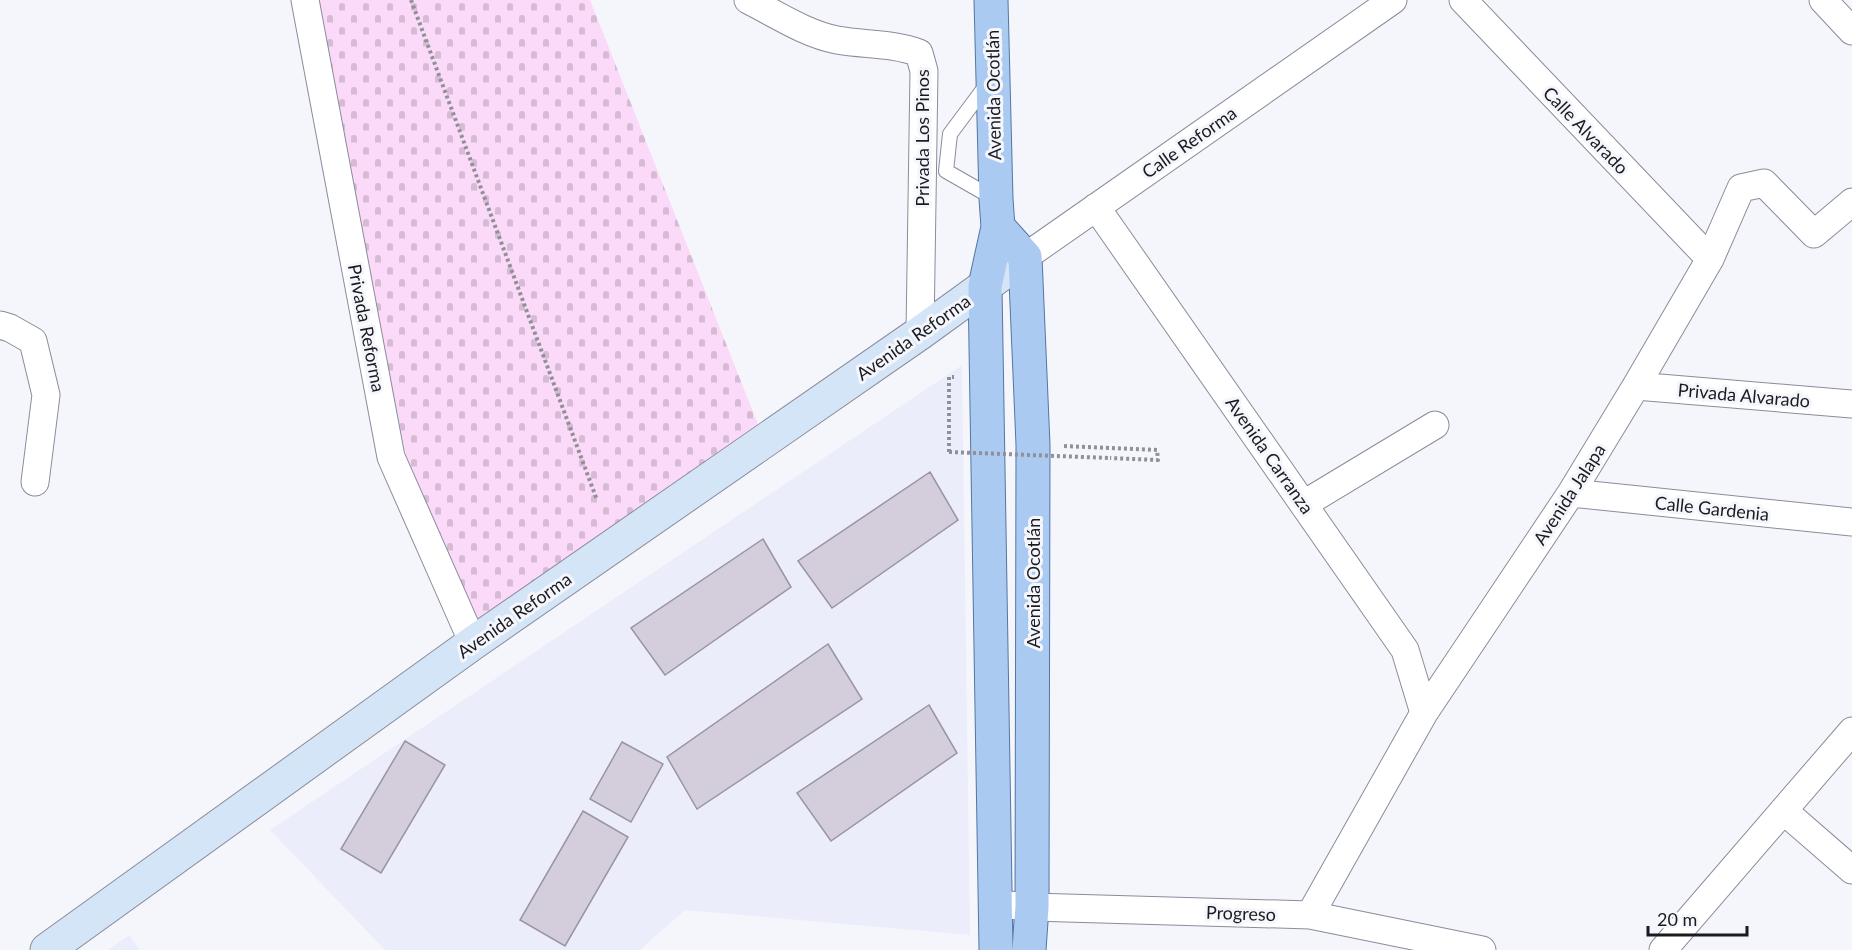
<svg xmlns="http://www.w3.org/2000/svg" width="1852" height="950" font-family="Lato,sans-serif">
	<style>
		.built { fill: #ecedfb }
		.cemetery { fill: url(#cemetery-stones) }
		.building { fill: #d4cedc; stroke: #9a94a2; stroke-width: 1.5 }
		.lines { fill: none; stroke-linecap: round; stroke-linejoin: round }
		.lane-casing { stroke: #8a8c9a; stroke-width: 16 }
		.street-casing { stroke: #8a8c9a; stroke-width: 29 }
		.secondary-casing { stroke: #8a8c9a; stroke-width: 35 }
		.primary-casing { stroke: #5376a3; stroke-width: 35 }
		.path { stroke: #909196; stroke-width: 4; stroke-dasharray: 3 3; stroke-linecap: butt }
		.lane { stroke: #fff; stroke-width: 14 }
		.street { stroke: #fff; stroke-width: 27 }
		.secondary { stroke: #d5e5f8; stroke-width: 33 }
		.primary { stroke: #aacaf2; stroke-width: 33 }
		.path-bridge { stroke: #909196; stroke-width: 4; stroke-dasharray: 3 3; stroke-linecap: butt }
		.labels { text-anchor: middle; dominant-baseline: central; stroke-width: 6; stroke-linejoin: round; paint-order: stroke }
		.street-label { font-size: 18px; fill: #1a1b20; stroke: #f5f6fc }
	</style>
	<defs>
		<pattern id="cemetery-stones" width="16" height="16" patternUnits="userSpaceOnUse" patternTransform="scale(1.5)"><rect width="16" height="16" fill="#fbd9f8"/><path d="M2 7V4a2 2 0 0 1 4 0v3zM10 15v-3a2 2 0 0 1 4 0v3z" fill="#d7bad4"/></pattern>
	</defs>
	<rect width="100%" height="100%" fill="#f5f6fc"/>
	<!-- built -->
	<path class="built" d="M962,365L970,935L685,910L640,950H385L270,830Z
		M129,935L140,950H108Z"/>
	<!-- cemetery -->
	<path class="cemetery" d="M312,0H590L759,427L475,623L407,460Z"/>
	<!-- building -->
	<path class="building" d="M930,472L958,520L832,608L798,561Z
		M763,539L791,587L665,675L631,628Z
		M828,644L862,699L697,809L667,757Z
		M929,705L957,753L831,841L797,793Z
		M405,741L445,765L381,873L341,849Z
		M622,742L663,764L631,822L590,799Z
		M583,811L628,837L565,946L520,920Z"/>
	<g class="lines">
		<defs>
			<path id="lane" d="M988,83L950,134L946,171L995,199"/>
			<path id="street" d="M305,0L391,457L473,643
				M748,0C776,14 806,34 837,40C865,45 893,43 919,53L924,71L920,333
				M1463,0L1710,259
				M1823,0L1852,31
				M1096,207L1405,650L1424,713
				M1025,257L1393,0
				M0,325L10,328L33,341L46,395L35,482
				M1636,386L1852,404
				M1571,493L1852,522
				M1304,504L1435,425
				M1784,811L1852,870
				M996,904L1032,907L1310,915L1482,950
				M1310,915L1424,713L1571,493L1636,386L1710,259L1741,188L1764,183L1814,234L1852,202
				M1663,950L1852,731"/>
			<path id="secondary" d="M47,950L473,643L920,333L1025,257"/>
			<path id="primary" d="M991,0L996,199L998,227L985,286L996,950
				M998,227L1025,257L1033,445L1032,907L1029,950"/>
		</defs>
		<!-- lane casing -->
		<use href="#lane" class="lane-casing"/>
		<!-- street casing -->
		<use href="#street" class="street-casing"/>
		<!-- secondary casing -->
		<use href="#secondary" class="secondary-casing"/>
		<!-- primary casing -->
		<use href="#primary" class="primary-casing"/>
		<!-- path -->
		<path class="path" d="M411,0L597,500
			M1064,446L1157,450L1158,460L1110,458
			M949,452V377H954"/>
		<!-- lane -->
		<use href="#lane" class="lane"/>
		<!-- street -->
		<use href="#street" class="street"/>
		<!-- secondary -->
		<use href="#secondary" class="secondary"/>
		<!-- primary -->
		<use href="#primary" class="primary"/>
		<!-- path-bridge -->
		<path class="path-bridge" d="M949,452L1110,458"/>
	</g>
	<g class="labels">
		<!-- street labels -->
		<g class="street-label">
			<text transform="translate(993 95) rotate(-91)">Avenida Ocotlán</text>
			<text transform="translate(1586 130) rotate(46)">Calle Alvarado</text>
			<text transform="translate(922 138) rotate(-90)">Privada Los Pinos</text>
			<text transform="translate(1189 142) rotate(-35)">Calle Reforma</text>
			<text transform="translate(367 328) rotate(79)">Privada Reforma</text>
			<text transform="translate(913 337) rotate(-35)">Avenida Reforma</text>
			<text transform="translate(1744 395) rotate(5)">Privada Alvarado</text>
			<text transform="translate(1270 455) rotate(55)">Avenida Carranza</text>
			<text transform="translate(1569 494) rotate(-57)">Avenida Jalapa</text>
			<text transform="translate(1712 508) rotate(6)">Calle Gardenia</text>
			<text transform="translate(1033 583) rotate(-90)">Avenida Ocotlán</text>
			<text transform="translate(514 615) rotate(-35)">Avenida Reforma</text>
			<text transform="translate(1241 913) rotate(2)">Progreso</text>
		</g>
	</g>
	<!-- scale -->
	<path d="M1648 926v9h99v-9" fill="none" stroke="#1a1b20" stroke-width="3"/>
	<text x="1657" y="926" font-size="18" fill="#1a1b20" stroke="#f5f6fc" stroke-width="4.5" paint-order="stroke">20 m</text>
</svg>
